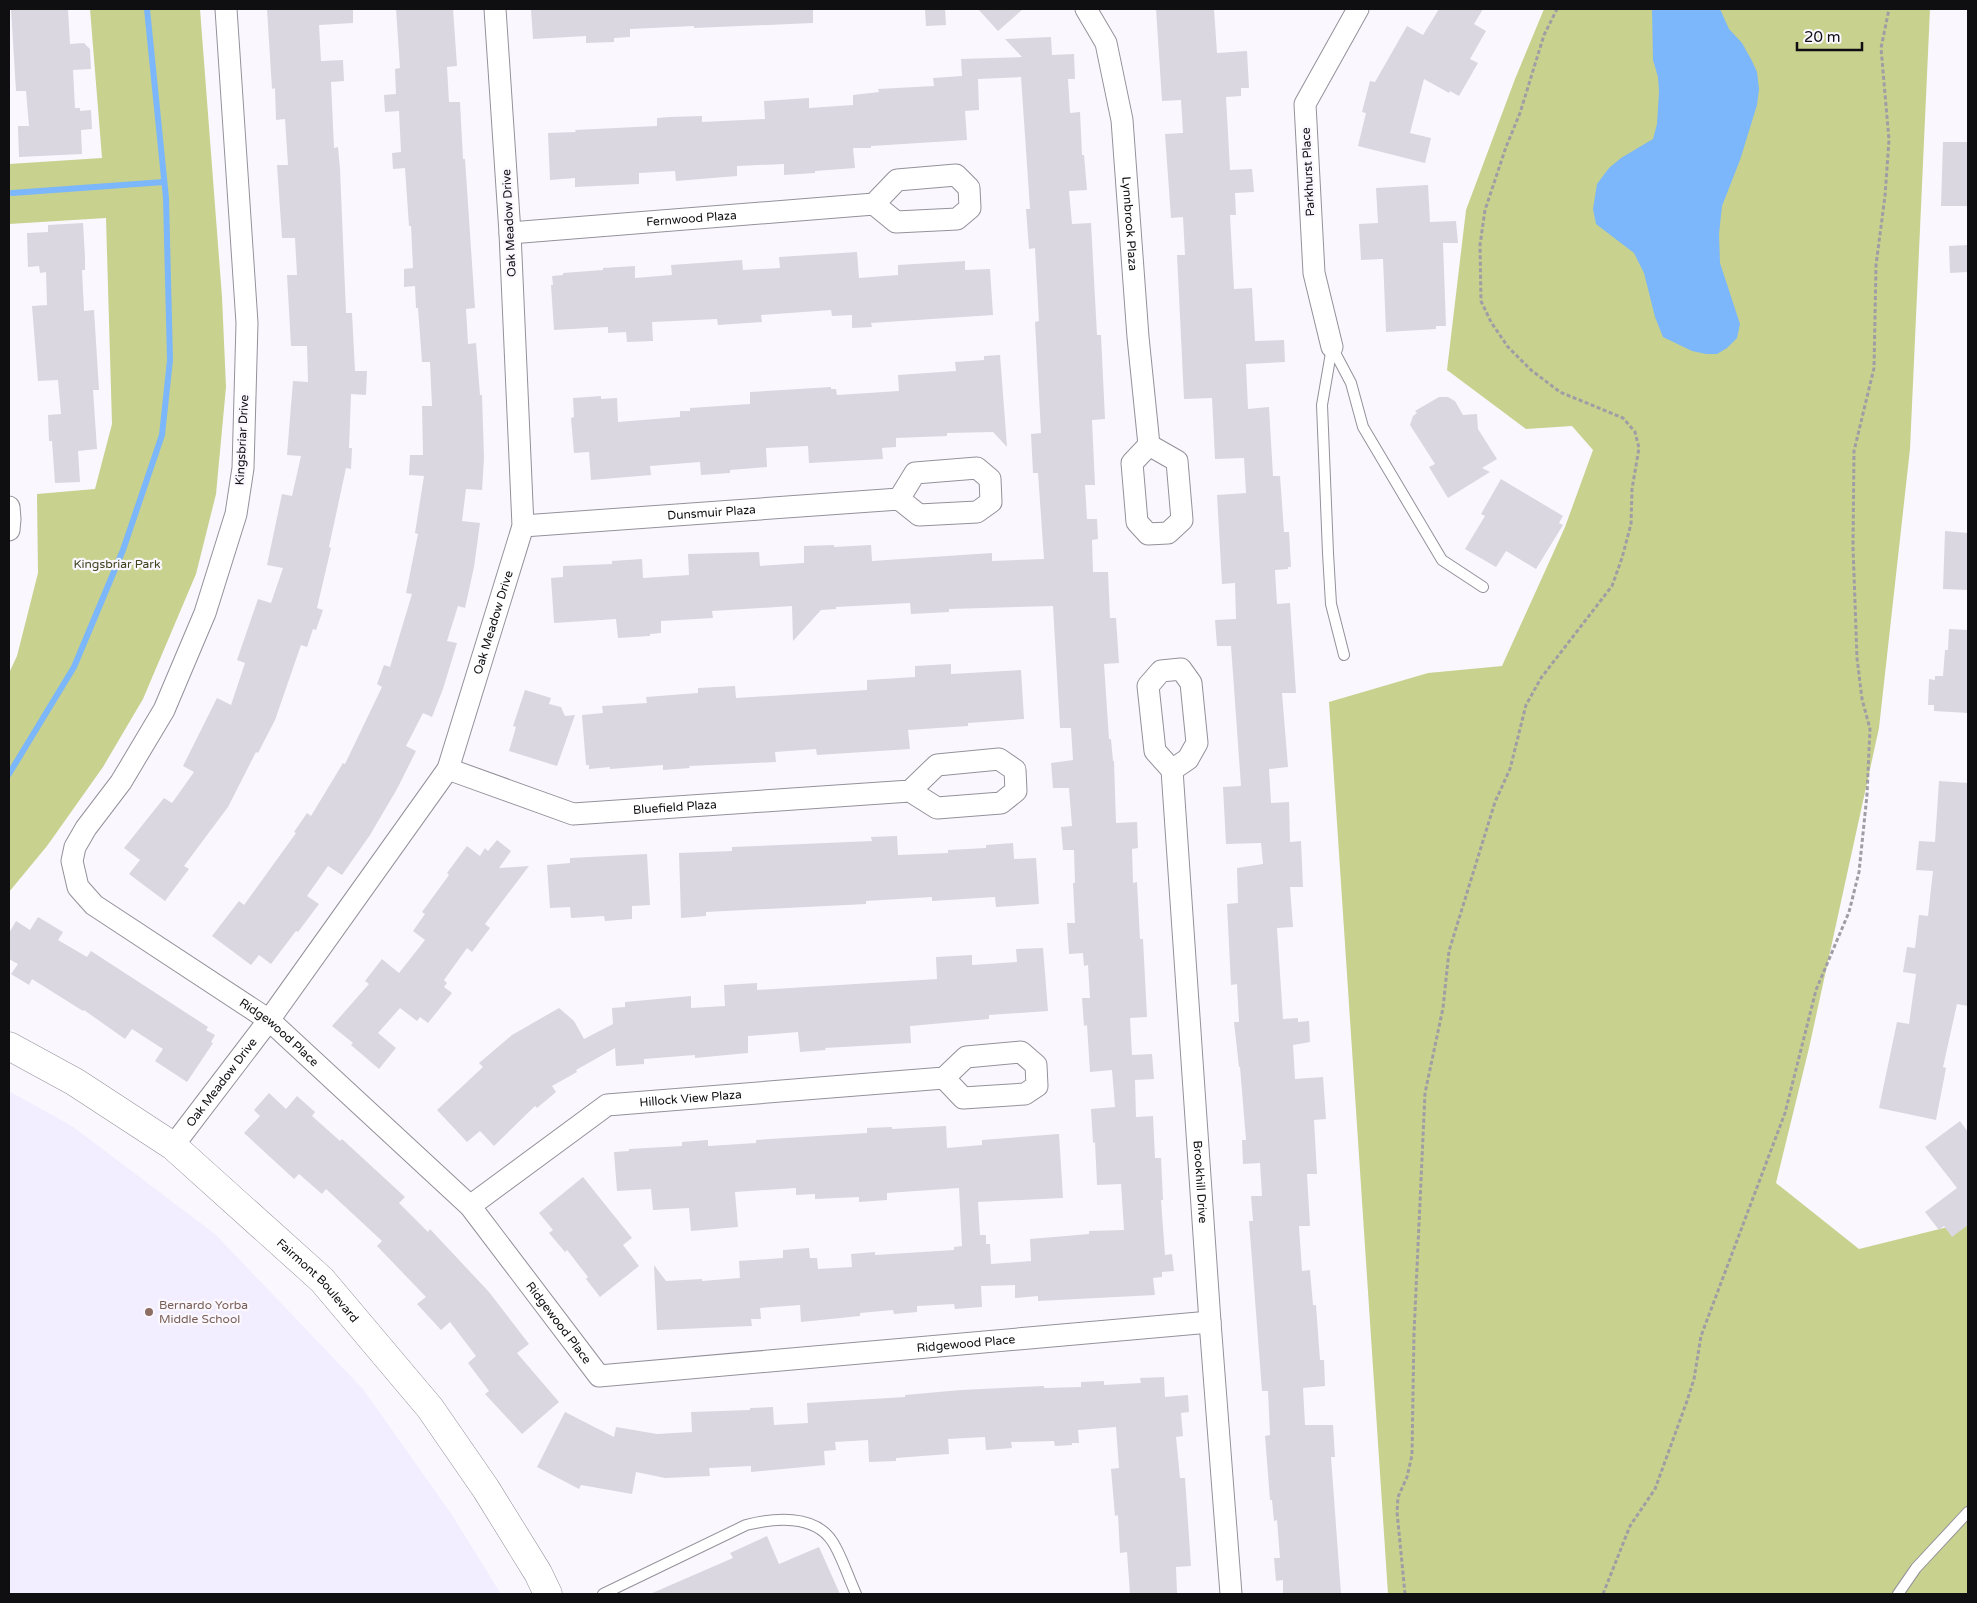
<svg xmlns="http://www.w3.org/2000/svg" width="1977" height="1603" font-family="'Varela Round',sans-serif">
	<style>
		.built { fill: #f3eeff }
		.green { fill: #c9d18e }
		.water { fill: #7bb7fa }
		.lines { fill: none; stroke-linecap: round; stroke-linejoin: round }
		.stream { stroke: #7bb7fa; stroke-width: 6 }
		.building { fill: #dad7e0 }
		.service-casing { stroke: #94919a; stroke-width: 12 }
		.minor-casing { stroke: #94919a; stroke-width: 23 }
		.secondary-casing { stroke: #94919a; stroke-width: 29 }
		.path { stroke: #a09ea4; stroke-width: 3; stroke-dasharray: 4 2.5; stroke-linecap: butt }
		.service { stroke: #fff; stroke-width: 10 }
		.minor { stroke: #fff; stroke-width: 21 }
		.secondary { stroke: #fff; stroke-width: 28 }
		.education-dot { fill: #8d6e63; stroke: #faf7ff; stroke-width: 2 }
		.labels { text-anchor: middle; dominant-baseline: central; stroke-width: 4.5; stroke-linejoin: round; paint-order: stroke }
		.street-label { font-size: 12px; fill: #0f0e11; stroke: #faf7ff }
		.park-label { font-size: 12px; fill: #3e411b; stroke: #faf7ff }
		.education-label { font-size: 12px; fill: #785e54; stroke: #faf7ff; text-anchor: start }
	</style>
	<rect width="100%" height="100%" fill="#faf7ff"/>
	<!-- built -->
	<path class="built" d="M9,1091L72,1126L215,1234L363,1389L452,1515L501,1594H9Z"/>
	<!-- green -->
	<path class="green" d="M90,9H200L222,297L226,387L216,494L196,574L143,699L103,767L47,846L9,892V673L17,656L38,573L37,494L95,489L112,424L106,218L9,224V164L102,158Z
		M1544,9H1930L1910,449L1879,728L1809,1048L1776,1183L1859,1249L1968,1222V1594H1388L1329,702L1428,673L1502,666L1565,527L1593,450L1572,426L1526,429L1447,370L1466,210L1515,79Z"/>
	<!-- water -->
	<path class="water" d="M1652,9H1720L1729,29L1742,43L1751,59L1757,72L1759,89L1757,105L1740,160L1722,206L1719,234L1720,263L1740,324L1737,338L1727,348L1717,354H1706L1692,351L1663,337L1655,317L1644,273L1634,253L1596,224L1593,209L1597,184L1609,168L1621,158L1653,139L1657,124L1659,92L1658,77L1653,60Z"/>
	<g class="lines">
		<!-- stream -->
		<path class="stream" d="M12,193L164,182
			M9,774L74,667L123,550L162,435L170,360L166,198L147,9"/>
	</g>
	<!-- building -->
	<path class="building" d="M11,9H68L70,44L84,43L90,49L91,69L73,70L75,108H80V111L91,110L92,129L81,130L82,154L19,157L18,126H29L26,91H16Z
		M267,9H353V23L319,25L321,61L343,60L344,81L331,82L334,148L338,147L340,169L346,313H352L355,371H367L366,395L351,394L349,448H352L351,469L346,468L329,547L331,548L317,608L323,610L316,630L313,629L307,647L301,645L275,720L258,753L256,752L228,807L184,866L189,869L165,901L129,874L140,860L124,848L164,798L172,803L194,772L183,766L217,698L231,705L245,663L237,660L258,599L271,603L283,568L267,565L282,494L292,496L301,456L287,455L293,381L308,382L307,346H291L287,275H297L295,238H282L277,165H288L285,119L276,120L275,88L272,89Z
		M396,9H453L457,66L447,67L449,102H460L463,159H465L475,308L466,309L468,344L476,343L480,395H482L484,458L482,490L466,489L462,521L480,523L474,567L465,608L458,606L447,641L457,643L443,689L432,717L423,713L406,746L416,751L397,789L370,835L342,875L328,866L307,896L319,904L298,932L296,931L271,964L259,955L251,965L212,936L239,901L244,905L296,833L294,832L307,813L311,816L343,763L345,764L382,687L377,684L384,665L390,667L412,594L406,593L418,534L415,533L424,476L409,475L410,455H423L422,406H432L430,362H422L418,308H416L415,286L404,287V269L413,268L411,226H409L405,168L393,169L392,153L401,152L399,111L385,112L384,95L396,94L395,69L400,68Z
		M531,9H813V23L694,28V26L630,29V37L614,38V42L586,43V36L533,39Z
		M925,9H945L946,25L926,26Z
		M978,9H1023L998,31Z
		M1156,9H1214L1217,53L1247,51L1249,88H1241V96L1226,97L1230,170L1252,169L1254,192L1235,193L1236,215H1230L1234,289L1252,288L1255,341L1284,340L1285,362L1246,364L1248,409L1269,407L1273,476H1280L1284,532H1289L1291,567H1288V569L1275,570L1277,604L1290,603L1296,693H1282L1288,767L1269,769L1271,803L1289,802L1290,842L1301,841L1303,887H1290L1293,927L1277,928L1283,1019L1298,1018V1022L1309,1021L1310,1042L1293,1045L1295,1079L1323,1077L1326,1119L1314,1120L1317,1174H1307L1310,1226H1299L1302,1271L1310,1270L1313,1305H1316L1320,1360H1324L1325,1386L1303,1388L1305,1425H1333L1335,1457H1331L1341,1594H1283V1580L1276,1581L1274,1558H1280L1277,1520L1274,1521L1272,1500H1270L1265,1436L1270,1435L1268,1391H1262L1249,1221H1253L1251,1196H1262L1260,1163L1243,1164L1242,1140H1246L1240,1067H1239L1234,1022H1239L1237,984L1231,985L1227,904L1238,903L1237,868L1263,864L1261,843L1226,844L1223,787L1241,786L1231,646H1217L1215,620L1236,619L1235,583L1222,584L1217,495L1246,493L1244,458L1215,459L1212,398L1184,399L1177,255H1185L1183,217L1171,218L1165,134L1183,133L1181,100L1162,101Z
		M1439,9H1483L1474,24L1486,31L1470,59L1478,63L1459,96L1450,91L1449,93L1424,79L1410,133L1431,138L1425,163L1358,146L1366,113L1362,112L1370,81L1375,82L1407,26L1423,35Z
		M1051,37L1052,55L1074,54L1075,79H1068L1070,113L1080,112L1082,155H1084L1087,190L1069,191L1072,224L1091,223L1097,335H1101L1105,419L1092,420L1095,485H1085L1087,519H1097L1098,539L1092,540L1093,572H1108L1110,618H1116L1119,663L1104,664L1109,739H1111L1113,761H1114L1116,823L1137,822L1138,848L1132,849L1133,883L1137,882L1140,939H1143L1147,1017L1130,1018L1132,1055L1152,1054L1154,1079L1135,1080L1136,1117L1153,1116L1155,1158H1161L1163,1200H1161L1165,1255L1172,1254L1174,1271L1162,1272V1277L1153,1278L1155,1295L1038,1301V1296L1015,1298V1285L981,1286L982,1307L955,1309L954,1304L917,1306V1312L894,1314L893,1310L860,1313V1316L801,1322L800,1305L760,1308L761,1319H751L752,1326L657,1330L654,1265L666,1281L702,1279V1281L740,1278L739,1261L783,1258V1250L809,1248L810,1258H817L818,1269L852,1267L851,1254L875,1252V1255L954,1250V1247L962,1246L959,1188L887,1193V1200L859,1202V1197L815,1199V1194L796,1195V1188L735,1192L738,1227L691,1231L689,1208L653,1210L651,1189L617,1191L614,1152L629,1151V1149L682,1146V1142L708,1140V1146L756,1143V1140L867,1133V1128L892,1127V1129L946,1126L947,1148L982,1145V1140L1059,1134L1063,1198L978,1202L980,1235H986V1244H990L991,1264L1031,1261L1030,1239L1089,1234V1231L1124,1230L1121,1184L1097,1185L1095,1142L1093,1143L1091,1109L1115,1107L1112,1070L1090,1072L1087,1025L1084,1026L1082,998H1090L1088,965L1084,966L1083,953L1069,954L1067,923H1075L1073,883H1075L1074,850H1063L1061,827L1072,826L1069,788H1053L1051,763L1073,760L1071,728H1060L1053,606L949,609V612L911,614L910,603L836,607V609L821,610L793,641L792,606L712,611L713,618L661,621V633L650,634V636L618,638L616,619L554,623L551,578L563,577V566L612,564V561L642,559L643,578L689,575L688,554L759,552L760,566L804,563V546L834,545V547L871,545L872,561L992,553V561L1044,559L1038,473H1033L1031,434L1041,433L1035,322L1039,321L1035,248L1029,249L1026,209H1030L1021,77L978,79L979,110L965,111L967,140L871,146V148H853L855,168L815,171V173L784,175V164L737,166V176L676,181L675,171L639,173V184L575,187V178L550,180L548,133L576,132L575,130L657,126V118L670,117L702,116V122L765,119L764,101L809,98V108L853,105V95L879,92L878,89L934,86L933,78L962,76L961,59L1022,57L1005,39Z
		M1943,142H1968V206H1941Z
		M1428,185L1430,222L1456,221L1458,243H1443L1446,326H1436V329L1386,332L1383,259L1361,260L1359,224L1378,223L1376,188Z
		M83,223L85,257V270H82L84,311L94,310L99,390H93L97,449L78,451L80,482L55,483L52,441H49L48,415L61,414L58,380L38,381L32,306L47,305L46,272L40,273L39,266L28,267L27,233L48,232V225Z
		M1968,245V272L1950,273L1949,246Z
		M857,252L859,278L898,275V265L965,261V270L990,269L993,315L871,323L872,327L852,328V315L832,316L831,310L761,315L762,322L718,325L717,319L652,322L653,341L627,342L626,332L608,333V327L554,330L551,285H553L552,276L563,275V273L603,270V268L635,266V278L672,275L671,265L742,260L743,270L780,268L779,257Z
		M1000,355L1007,447L993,432L947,433V436L896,438V447L882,448L883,459L809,463L808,446L766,448L767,467L730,470V473L701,475L700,462L650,466L651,475L591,480L589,452L574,453L571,418L574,417L573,398L601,396V399L617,398L618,422L680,417V411H690V408L750,404V392L831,387V389H836L837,395L899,391L898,375L956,371L955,362L984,360V356Z
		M1439,397H1448L1455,401L1463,415L1477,414L1478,429L1497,459L1482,468L1490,472L1448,498L1429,467L1435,464L1410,425L1413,416L1417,413L1415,411Z
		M1501,479L1563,516L1559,523L1563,525L1536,569L1506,551L1496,567L1465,549L1485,516L1481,514Z
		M1945,531L1968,533V590L1943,589Z
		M1949,629L1968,630V713L1934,711V705H1928L1929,679L1935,680V676H1943L1945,650H1948Z
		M951,664V674L1021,670L1024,719L968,723V726L908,730L910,749L817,755L816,749L775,752L776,762L689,766L690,768L663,770V765L610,769V767L589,769V765H586L582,715L603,713L602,706L647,703L646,697L698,693V688L735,686L736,698L867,690V680L915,677V666Z
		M525,690L551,698L549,704L561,707L565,716L575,715L557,766L509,751L516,727L513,726Z
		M1939,781L1968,783V1006L1957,1004L1943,1067L1946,1068L1936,1120L1879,1108L1897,1022L1909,1024L1916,974L1903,972L1907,947L1915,948L1919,915L1928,916L1933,871L1916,870L1919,841L1935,842Z
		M897,836L898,855L948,853V850L986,848V845L1013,843L1014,859L1036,858L1039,904L996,907L995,897L932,901V897L866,901V904L706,912V916L681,918L679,853L732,851V847L872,841L871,837Z
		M497,840L511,851L499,868L529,866L485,924L490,928L472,952L467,948L444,980L447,983L444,987L452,993L428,1023L420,1017L417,1021L400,1008L378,1033L396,1048L379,1069L351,1045L353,1043L332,1026L369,984L365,981L382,959L399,973L425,940L413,931L425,914L422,912L449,875L447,873L467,846L480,856L485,848L488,851Z
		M647,854L650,905L632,906V919L605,921L604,916L571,918L570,907L550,908L547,865L570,863V858Z
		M38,917L63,932L58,940L87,957L91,951L208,1027L206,1030L215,1035L211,1042L213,1043L187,1082L155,1061L163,1049L132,1029L125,1039L84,1010L83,1011L32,979L29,985L11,974L18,964L9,959V933L16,921L30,930Z
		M1043,948L1048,1011L989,1015V1019L910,1026L911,1043L825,1048L826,1050L800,1052L798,1032L748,1036V1053L695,1058V1055L644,1059V1064L616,1066L615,1048L576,1070L577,1072L552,1086L556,1092L537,1108L535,1106L494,1146L480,1131L467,1142L437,1110L483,1067L479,1063L512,1035L559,1008L574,1021L584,1039L613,1024L612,1008L625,1007V1002L691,996V1008L725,1006L724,985L757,983V990L937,979L936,957L972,955V965L1017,962L1016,949Z
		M269,1093L286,1109L297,1096L315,1112L312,1116L340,1141L342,1139L405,1197L399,1203L428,1232L430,1229L489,1292L529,1344L517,1353L559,1402L522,1434L485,1394L489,1391L468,1363L476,1356L450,1322L441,1330L417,1304L426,1297L377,1246L382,1241L326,1189L322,1194L299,1174L294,1179L244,1133L260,1116L254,1110Z
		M1960,1121L1968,1132V1225L1952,1237L1944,1226L1939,1230L1925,1212L1957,1188L1925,1147Z
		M583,1177L632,1238L623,1245L639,1266L600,1297L586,1279L588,1277L567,1250L565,1252L549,1233L553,1230L539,1213Z
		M1164,1377L1165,1397L1188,1395L1189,1412L1181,1413L1183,1436L1176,1437L1180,1478H1185L1191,1566L1176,1567L1177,1594H1130L1127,1552L1120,1553L1118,1515L1115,1516L1111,1469L1119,1468L1116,1427L1078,1430L1079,1443H1072V1445L1055,1446L1054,1441L1011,1442L1012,1448L986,1450L985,1437L948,1439L949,1454L896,1458V1461L869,1462L868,1440L835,1442L836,1450L824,1451L825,1465L751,1472V1466L709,1468L710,1476L665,1478L636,1472L632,1494L581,1485L579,1489L537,1467L565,1412L614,1437L616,1427L657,1434L692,1432L691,1412L750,1410V1408L773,1407L774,1425L808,1423L807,1403L905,1397V1395L961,1390L1044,1386V1388L1081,1387V1382L1104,1381V1385L1141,1383L1140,1378Z
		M767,1536L779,1564L819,1547L840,1594H650L733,1558L730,1553Z"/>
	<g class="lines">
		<defs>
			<path id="service" d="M1332,347L1322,405L1328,553L1331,604L1344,655
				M1332,347L1351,383L1363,427L1442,560L1483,587
				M603,1594L746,1525C774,1518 814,1514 832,1541C841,1554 849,1579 856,1594
				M1898,1594L1916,1568L1968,1512"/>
			<g id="minor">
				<path id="s1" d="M226,9L247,323L243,468L236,514L205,613L164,710L121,782L86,828L75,847L72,861L78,887L94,905L269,1020L470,1206L599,1376L1210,1322"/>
				<path id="s2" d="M1086,9L1106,43L1122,120L1138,337L1149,445L1132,463L1137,522L1148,534L1168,533L1182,520L1177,461L1149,445"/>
				<path id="s3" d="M510,233L874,204L896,222L957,219L970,208L969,188L956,175L897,180L874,204"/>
				<path d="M1332,347L1314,273L1305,104L1358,9"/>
				<path d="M9,507L10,519L9,530"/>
				<path id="s4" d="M523,526L899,499L919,515L977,512L991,502L990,479L977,468L915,473L899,499"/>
				<path id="s5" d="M448,769L573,814L910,791L937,808L1001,803L1016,791L1015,770L999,759L937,765L910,791"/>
				<path id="s6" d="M1172,770L1188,759L1197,743L1191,683L1181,669L1161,671L1148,686L1155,751L1172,770L1210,1322L1231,1594"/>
				<path id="s7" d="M173,1146L269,1020L448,769L523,526L510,233L495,9"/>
				<path id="s8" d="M470,1206L607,1105L944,1078L963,1098L1025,1094L1037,1086L1036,1065L1021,1052L966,1057L944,1078"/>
			</g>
			<g id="secondary">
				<path id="s9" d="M9,1046L75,1082L173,1146L322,1280L430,1408L486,1489L538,1573L548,1594"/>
			</g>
		</defs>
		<!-- service casing -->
		<use href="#service" class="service-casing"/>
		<!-- minor casing -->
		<use href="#minor" class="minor-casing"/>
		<!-- secondary casing -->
		<use href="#secondary" class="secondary-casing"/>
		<!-- path -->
		<path class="path" d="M1405,1594L1397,1512L1398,1497L1407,1477L1412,1455L1414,1333L1425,1093L1443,1008L1449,951L1495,802L1510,769L1526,705L1541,678L1612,586L1622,558L1631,524L1632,489L1639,448L1635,432L1623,418L1560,392L1531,370L1508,347L1491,322L1481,301L1480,245L1485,210L1506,147L1520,113L1544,35L1557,9
			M1603,1594L1630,1526L1655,1489L1687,1401L1694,1379L1701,1336L1785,1113L1816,990L1849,912L1859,872L1867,795L1870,729L1862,699L1857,658L1853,547L1854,451L1874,368L1876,265L1885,196L1889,140L1881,48L1889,9"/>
		<!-- service -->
		<use href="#service" class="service"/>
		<!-- minor -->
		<use href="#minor" class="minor"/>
		<!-- secondary -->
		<use href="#secondary" class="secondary"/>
	</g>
	<!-- markers -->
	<circle class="education-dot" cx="149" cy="1312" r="5"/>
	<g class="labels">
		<!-- street labels -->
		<g class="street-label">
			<text transform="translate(1308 172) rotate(-93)">Parkhurst Place</text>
			<text stroke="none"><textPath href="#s3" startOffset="182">Fernwood Plaza</textPath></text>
			<text transform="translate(509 223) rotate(-93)">Oak Meadow Drive</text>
			<text stroke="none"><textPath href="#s2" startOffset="222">Lynnbrook Plaza</textPath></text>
			<text transform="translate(242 440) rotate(-87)">Kingsbriar Drive</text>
			<text stroke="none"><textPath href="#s4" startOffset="189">Dunsmuir Plaza</textPath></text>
			<text stroke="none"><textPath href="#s7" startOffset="620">Oak Meadow Drive</textPath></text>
			<text stroke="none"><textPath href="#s5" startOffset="235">Bluefield Plaza</textPath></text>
			<text stroke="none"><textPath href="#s1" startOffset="1169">Ridgewood Place</textPath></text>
			<text stroke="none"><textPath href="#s7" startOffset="80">Oak Meadow Drive</textPath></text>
			<text stroke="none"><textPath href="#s8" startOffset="254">Hillock View Plaza</textPath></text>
			<text stroke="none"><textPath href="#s6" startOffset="659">Brookhill Drive</textPath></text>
			<text stroke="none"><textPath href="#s9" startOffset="390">Fairmont Boulevard</textPath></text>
			<text stroke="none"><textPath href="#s1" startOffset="1574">Ridgewood Place</textPath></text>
			<text stroke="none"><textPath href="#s1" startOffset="2009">Ridgewood Place</textPath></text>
		</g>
		<!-- park labels -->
		<g class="park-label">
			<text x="117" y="564">Kingsbriar Park</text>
		</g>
		<!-- education labels -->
		<g class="education-label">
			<text x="159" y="1305">Bernardo Yorba<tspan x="159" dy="14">Middle School</tspan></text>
		</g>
	</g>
	<!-- border -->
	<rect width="1977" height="1603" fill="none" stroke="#0f0e11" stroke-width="20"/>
	<!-- scale -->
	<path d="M1797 42v8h65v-8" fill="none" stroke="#0f0e11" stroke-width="2.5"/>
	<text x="1804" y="42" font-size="15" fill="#0f0e11" stroke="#faf7ff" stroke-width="4" paint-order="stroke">20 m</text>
</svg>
